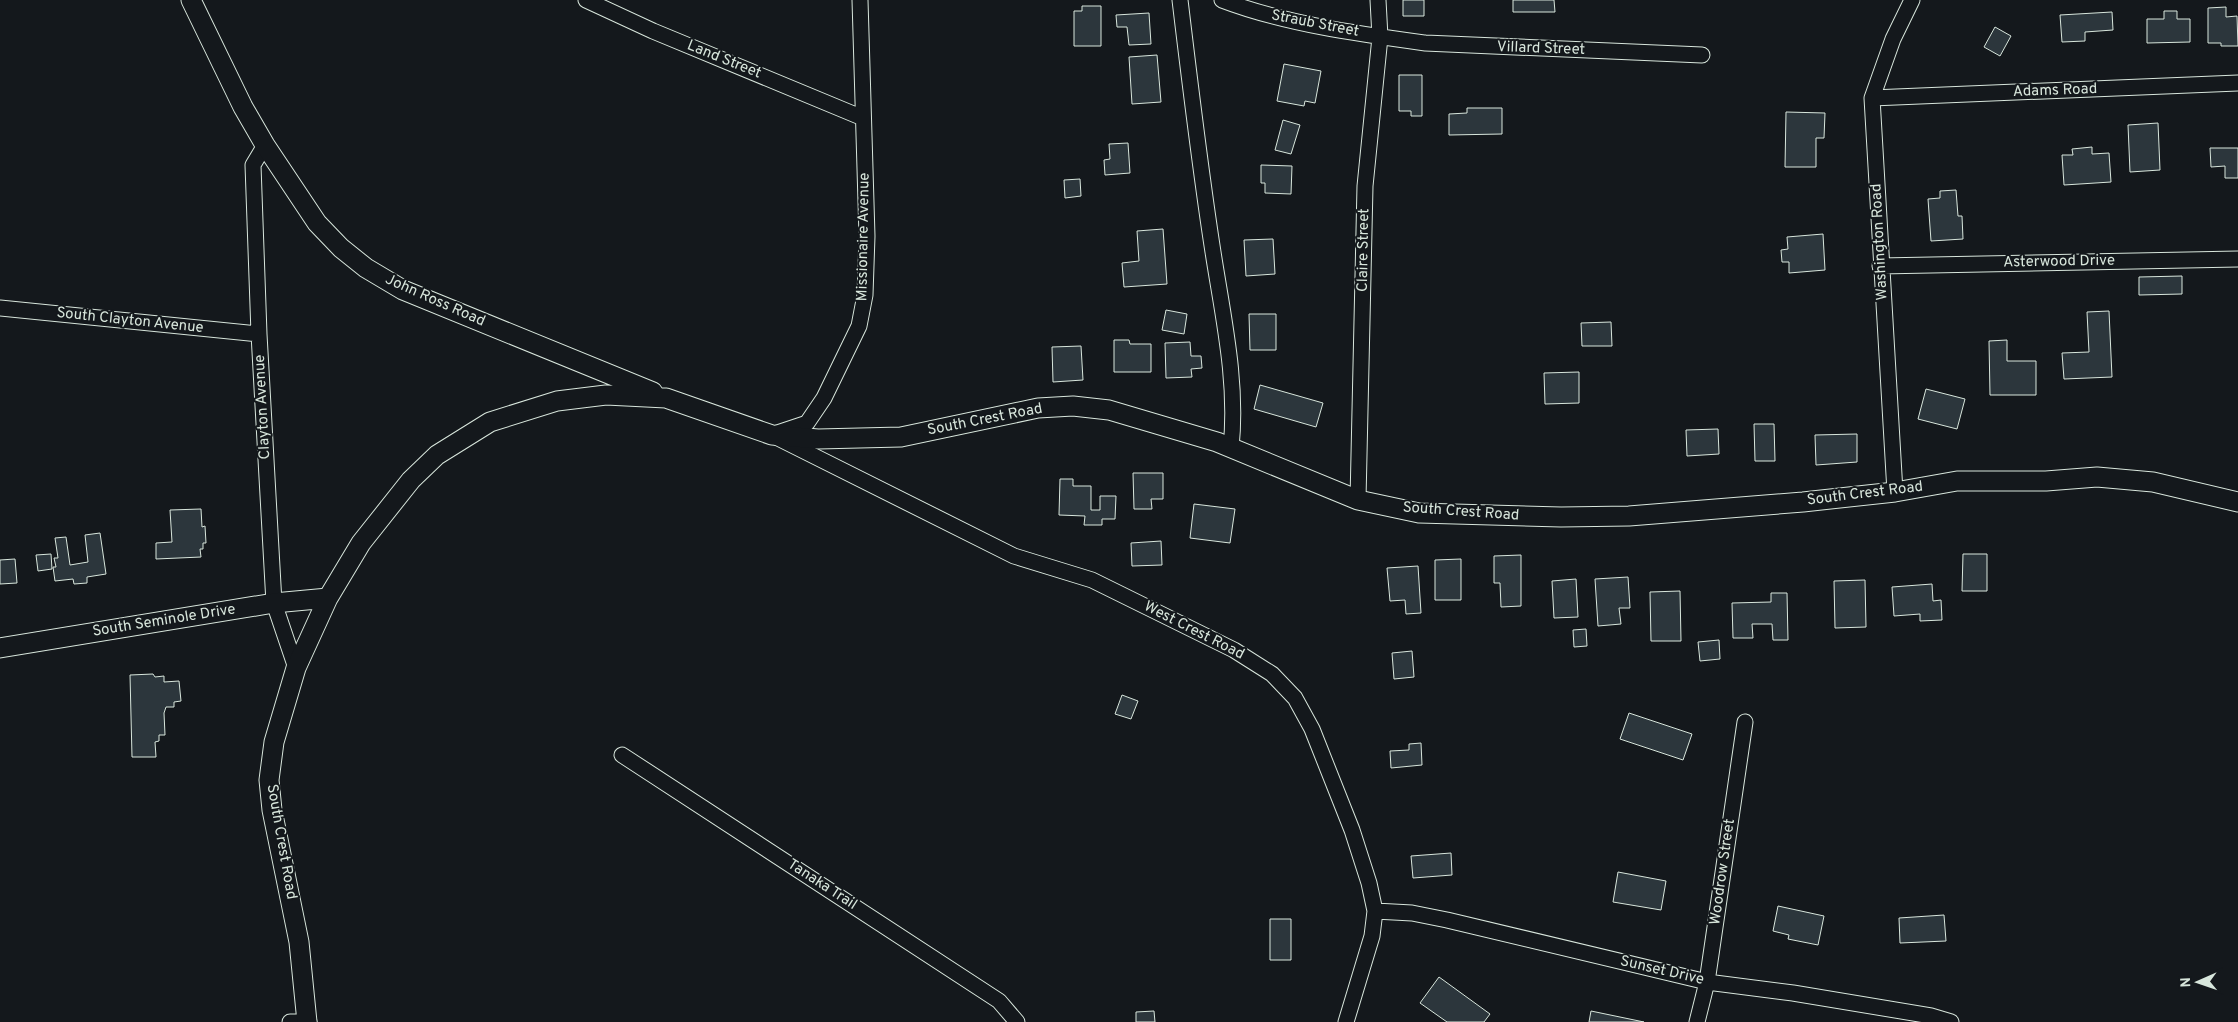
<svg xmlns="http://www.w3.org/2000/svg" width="2238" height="1022" font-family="Overpass,sans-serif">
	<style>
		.building { fill: #2c363c; stroke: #d8e6dc }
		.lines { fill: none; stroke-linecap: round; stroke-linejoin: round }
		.minor-casing { stroke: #d8e6dc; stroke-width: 17 }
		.tertiary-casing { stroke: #d8e6dc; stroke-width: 21 }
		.minor { stroke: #14181c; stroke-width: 15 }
		.tertiary { stroke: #14181c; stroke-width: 19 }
		.labels { text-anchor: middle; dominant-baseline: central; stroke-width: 4; stroke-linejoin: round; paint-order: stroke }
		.street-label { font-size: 15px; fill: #d8e6dc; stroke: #14181c }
	</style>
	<rect width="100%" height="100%" fill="#14181c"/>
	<!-- building -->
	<path class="building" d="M1403,0H1424V16H1403Z
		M1513,0H1554L1555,12H1513Z
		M1082,6H1101V46H1074V11H1082Z
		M2226,7V17L2237,16L2238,46H2221V43H2208V8Z
		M2164,11H2177V19H2190V42L2147,43V19H2164Z
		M2112,12L2113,30L2085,32V41L2062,42L2060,15Z
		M1149,13L1151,44L1129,45L1127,27H1117L1116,15Z
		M1995,27L2011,36L2000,56L1984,47Z
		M1157,55L1161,102L1132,104L1129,57Z
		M1284,64L1321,71L1315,103L1305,101L1304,106L1277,101Z
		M1399,75H1422V116H1411V111H1399Z
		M1467,108H1502V134L1449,135V114L1467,113Z
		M1786,112L1825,113L1824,138H1816V167H1785Z
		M1283,120L1300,125L1291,154L1275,150Z
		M2158,123L2160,170L2130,172L2128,125Z
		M1128,143L1130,173L1105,175L1104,160L1110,159L1109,144Z
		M2092,147V154L2109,153L2111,182L2064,185L2062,155H2073L2072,149Z
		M2210,148H2238V178H2225V166L2211,167Z
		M1261,165L1292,166L1291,194L1265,193V183H1261Z
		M1080,179L1081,196L1065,198L1064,180Z
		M1956,190L1958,216H1962L1963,239L1931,241L1928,199L1940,198V191Z
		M1163,229L1167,284L1124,287L1122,263L1139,261L1137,231Z
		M1823,234L1825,270L1789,273V262H1782L1781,250L1788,249L1787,237Z
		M1273,239L1275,274L1246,276L1244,240Z
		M2182,276V294L2139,295V277Z
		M1166,310L1187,314L1184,334L1162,330Z
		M2109,311L2112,377L2064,379L2062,353L2089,352L2087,312Z
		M1249,314H1276V350H1250Z
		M1611,322L1612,346H1582L1581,323Z
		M1114,340H1129L1130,344H1151V372H1114Z
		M2007,340V361H2036V395H1990L1989,341Z
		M1190,342L1191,356H1201L1202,368L1191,369L1192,377L1166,378L1165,343Z
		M1081,346L1083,380L1053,382L1052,347Z
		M1579,372V403L1545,404L1544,373Z
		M1260,385L1323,403L1316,427L1254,409Z
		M1926,389L1965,399L1957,429L1918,419Z
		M1754,424H1774L1775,461H1755Z
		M1718,429L1719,454L1687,456L1686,430Z
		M1857,434V462L1816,465L1815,435Z
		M1133,473H1163V499H1151L1152,509H1134Z
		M1060,479H1073V486H1091V510H1100V496H1116L1115,519H1102V525H1084L1085,516L1059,515Z
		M1194,504L1235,509L1230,543L1190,538Z
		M201,509L202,527L205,526L206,543H203V549H200L201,557L156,559V543L172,542L170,510Z
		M100,533L106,574L87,577V583L74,584L73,579L55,581L53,567H56L54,558H58L55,538L66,537L70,565L88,562L85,535Z
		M1161,541L1162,565L1132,566L1131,543Z
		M51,554L52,569L38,571L36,555Z
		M1963,554H1987V591H1962Z
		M1521,555V606L1501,607L1500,583H1494V556Z
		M15,559L17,583L0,584V560Z
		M1461,559V600H1435V560Z
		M1418,566L1421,613L1406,614L1405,600L1390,601L1387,568Z
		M1628,577L1630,608H1619L1621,624L1598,626L1595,579Z
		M1576,579L1578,617L1554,618L1552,581Z
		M1865,580L1866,627L1835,628L1834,581Z
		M1932,584L1933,601L1941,600L1942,620L1920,621V614L1894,616L1892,587Z
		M1680,591L1681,641H1651L1650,592Z
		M1771,593H1787L1788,640H1773L1772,624H1752L1753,638H1733L1732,603L1771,602Z
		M1586,629L1587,646L1574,647L1573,630Z
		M1719,640L1720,659L1700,661L1698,642Z
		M1412,651L1414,677L1394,679L1392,653Z
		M153,674L155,677L164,676V682L179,681L181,701L174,702V707H166L164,713L165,735H159V741L155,742L156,757H132L130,675Z
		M1122,695L1138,701L1131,719L1115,714Z
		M1629,713L1692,734L1683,760L1620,739Z
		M1421,743L1422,765L1391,768L1390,751L1409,750V744Z
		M1451,853L1452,875L1413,878L1411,856Z
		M1618,872L1666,881L1661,910L1613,902Z
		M1778,906L1824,916L1818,945L1788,939L1789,935L1773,931Z
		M1944,915L1946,941L1900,943L1899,918Z
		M1270,919H1291V960H1270Z
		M1439,977L1490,1014L1484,1022H1447L1420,1003Z
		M1154,1011L1155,1022H1136V1012Z
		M1591,1011L1644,1022H1589Z"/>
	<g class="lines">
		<defs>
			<path id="minor" d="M586,0L653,31L863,118
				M1180,0C1190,84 1200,168 1213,252C1223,317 1238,382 1231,448
				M1222,0C1285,24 1359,34 1425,43L1702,55
				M1872,98L2238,83
				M265,145L253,165L259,334L274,603L296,668
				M1880,266L2238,259
				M0,308L259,334
				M774,434L807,423L824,398L859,326L865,295L867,236L860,0
				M778,438L1014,556L1092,580L1234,650L1272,674L1295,698L1312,729L1352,830L1369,883L1375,911L1372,936L1346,1022
				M1895,492L1872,98L1893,39L1912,0
				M1358,500L1365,186L1380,37L1378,0
				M622,755L999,1001L1017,1022
				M1375,911L1412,913L1447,920L1707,982L1793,993L1931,1016L1951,1022
				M290,1022H309
				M1697,1022L1707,982L1745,722"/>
			<path id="tertiary" d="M191,0L243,107L265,145L317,223L341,248L366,268L403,290L653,392
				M0,648L274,603L328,598
				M307,1022L299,942L272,810L269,780L274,742L296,668L328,598L361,543L411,480L437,455L490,422L557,401L606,395L666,398L772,435L818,439L901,437L1038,408L1073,406L1109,410L1217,442L1358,500L1419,513L1561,517L1629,516L1803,502L1895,492L1957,481H2046L2097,477L2153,482L2238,502"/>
		</defs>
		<!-- minor casing -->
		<use href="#minor" class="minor-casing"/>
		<!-- tertiary casing -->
		<use href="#tertiary" class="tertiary-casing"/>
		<!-- minor -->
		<use href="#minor" class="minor"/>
		<!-- tertiary -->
		<use href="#tertiary" class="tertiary"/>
	</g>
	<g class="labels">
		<!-- street labels -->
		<g class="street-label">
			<text transform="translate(1315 24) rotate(11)">Straub Street</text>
			<text transform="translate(1541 49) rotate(2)">Villard Street</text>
			<text transform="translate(724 60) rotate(22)">Land Street</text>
			<text transform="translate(2055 91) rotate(-2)">Adams Road</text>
			<text transform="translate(864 237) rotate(-89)">Missionaire Avenue</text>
			<text transform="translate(1880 242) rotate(-93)">Washington Road</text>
			<text transform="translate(1364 250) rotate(-89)">Claire Street</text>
			<text transform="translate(2059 262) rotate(-1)">Asterwood Drive</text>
			<text transform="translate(435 301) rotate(24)">John Ross Road</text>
			<text transform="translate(130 321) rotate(6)">South Clayton Avenue</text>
			<text transform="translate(263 407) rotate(-93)">Clayton Avenue</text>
			<text transform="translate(985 420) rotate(-11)">South Crest Road</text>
			<text transform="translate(1865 494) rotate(-7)">South Crest Road</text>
			<text transform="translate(1461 512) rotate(4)">South Crest Road</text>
			<text transform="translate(164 621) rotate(-9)">South Seminole Drive</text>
			<text transform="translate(1194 631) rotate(27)">West Crest Road</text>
			<text transform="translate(281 842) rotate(80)">South Crest Road</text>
			<text transform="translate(1723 872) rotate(-82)">Woodrow Street</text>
			<text transform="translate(822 885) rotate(33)">Tanaka Trail</text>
			<text transform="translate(1662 971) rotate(13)">Sunset Drive</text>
		</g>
	</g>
	<!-- north arrow -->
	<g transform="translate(2198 982) rotate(268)" stroke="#14181c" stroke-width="4" paint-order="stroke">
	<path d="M0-4L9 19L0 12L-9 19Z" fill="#d8e6dc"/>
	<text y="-8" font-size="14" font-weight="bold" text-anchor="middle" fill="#d8e6dc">N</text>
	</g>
</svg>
